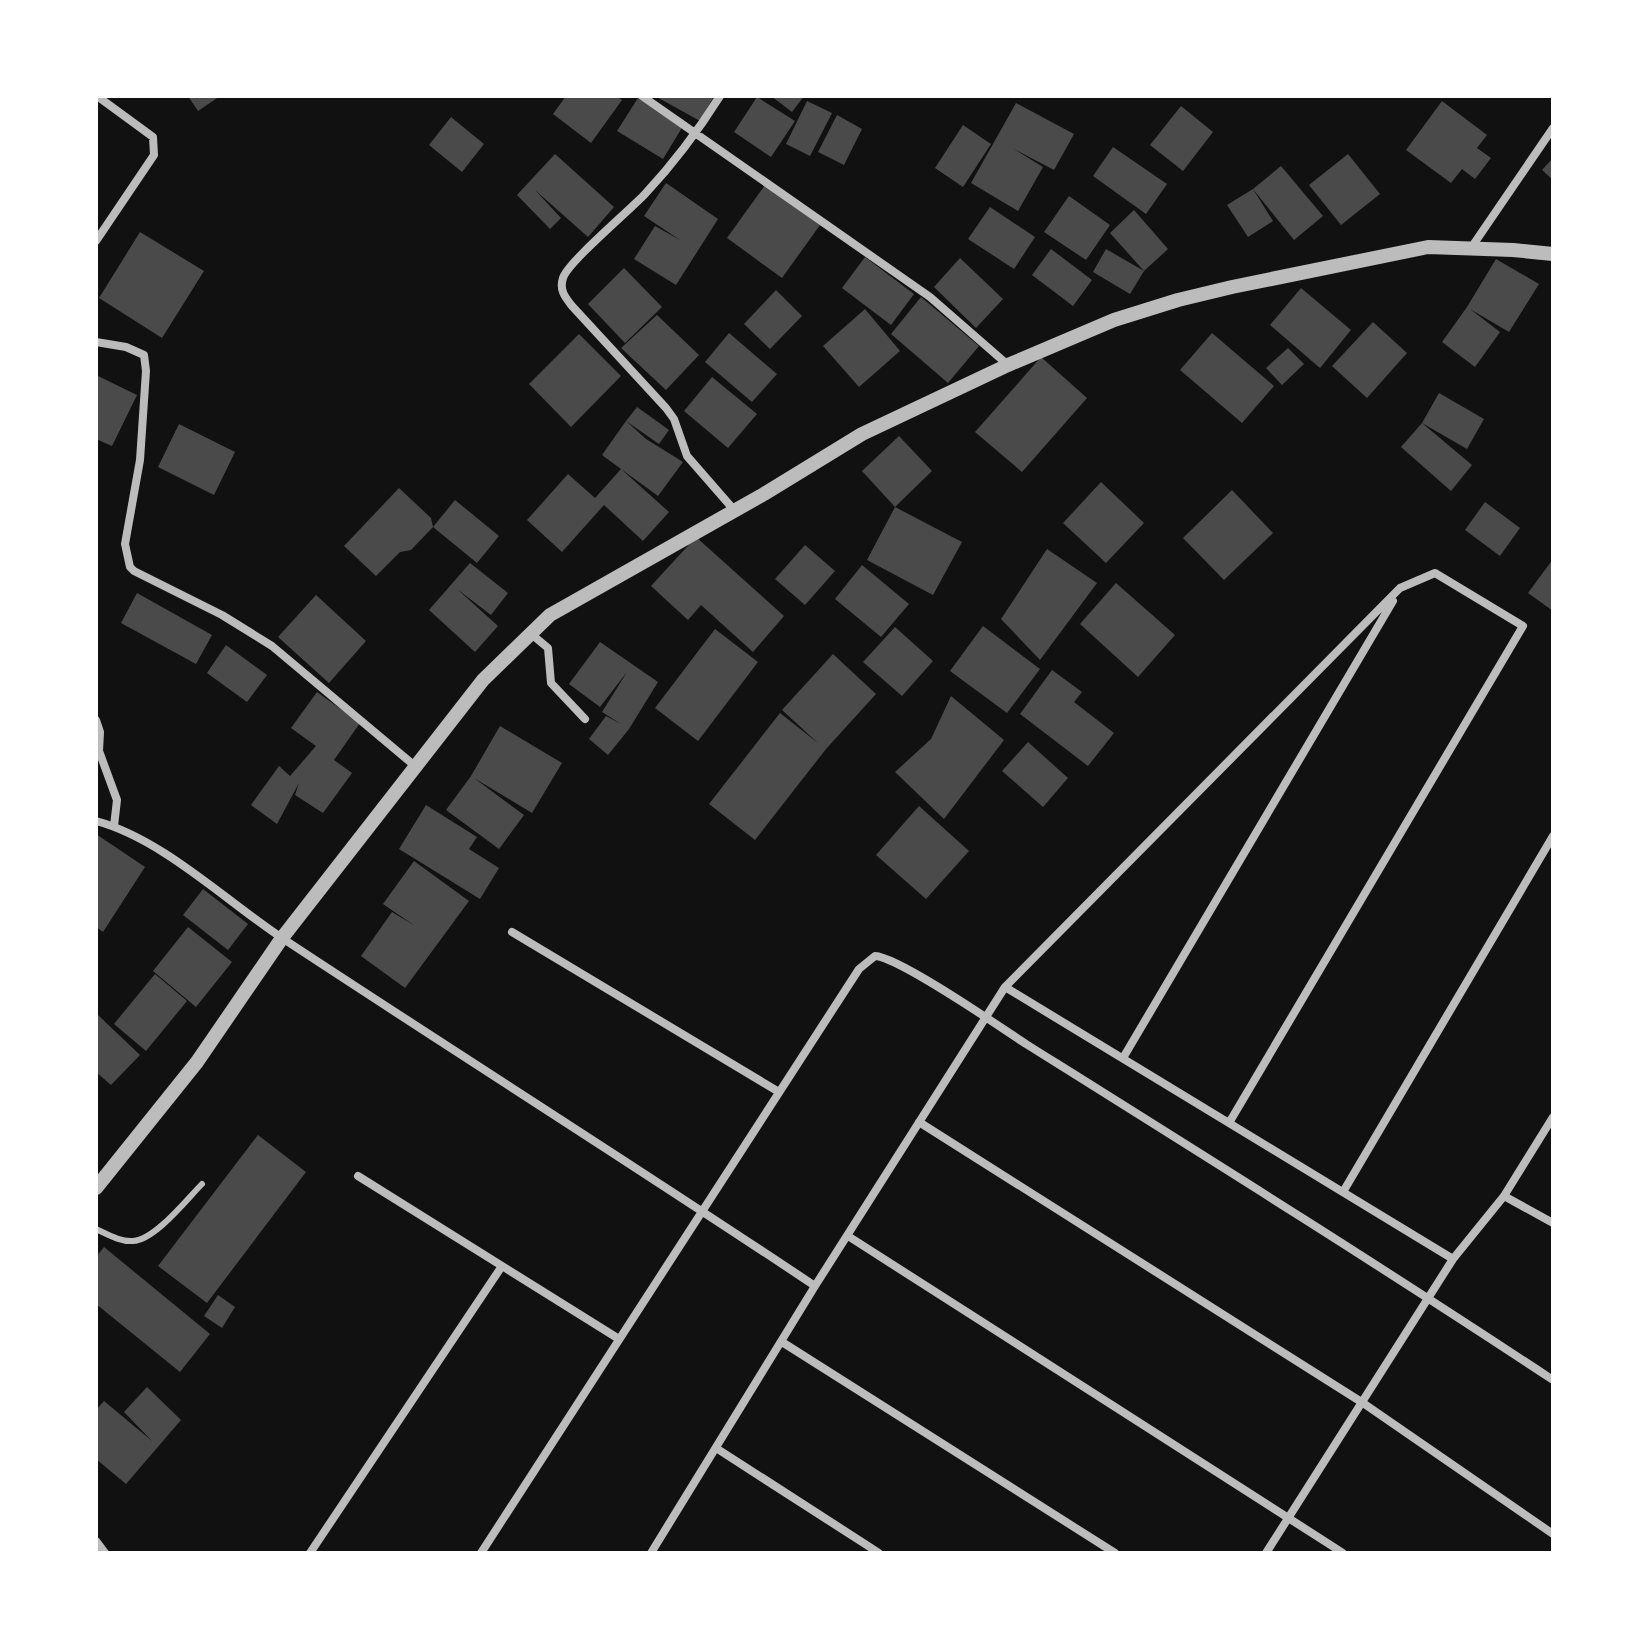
<svg xmlns="http://www.w3.org/2000/svg" width="1649" height="1649" font-family="'Open Sans',sans-serif">
	<style>
		.building { fill: #4a4a4a }
		.lines { fill: none; stroke-linecap: round; stroke-linejoin: round }
		.service { stroke: #bcbcbc; stroke-width: 6 }
		.minor { stroke: #bcbcbc; stroke-width: 8 }
		.tertiary { stroke: #bcbcbc; stroke-width: 14 }
	</style>
	<rect width="100%" height="100%" fill="#111"/>
	<!-- building -->
	<path class="building" d="M188,96H220L198,111Z
		M566,96H616L622,100L591,143L553,114Z
		M655,96H714L700,121Z
		M771,96H804L792,112Z
		M757,97L795,121L771,157L734,132Z
		M638,98L683,126L663,159L617,131Z
		M807,101L832,113L810,156L786,144Z
		M1442,101L1487,135L1477,148L1491,158L1475,179L1462,169L1451,183L1406,150Z
		M1016,103L1074,134L1054,170L1014,149L1043,167L1018,211L971,183Z
		M1181,106L1213,132L1183,171L1150,145Z
		M837,115L862,129L844,165L818,152Z
		M451,117L484,144L462,172L429,145Z
		M963,125L991,144L963,187L935,168Z
		M1113,147L1167,184L1146,214L1093,176Z
		M555,154L614,207L588,237L535,190L561,218L550,229L517,195Z
		M1348,154L1380,194L1341,225L1309,185Z
		M1553,158V180L1542,170Z
		M1281,166L1323,216L1294,240L1253,189Z
		M666,183L718,219L676,285L634,259L655,226L680,240L644,216Z
		M765,185L820,225L782,278L727,238Z
		M1253,189L1273,221L1248,237L1227,205Z
		M1069,196L1110,225L1086,260L1044,232Z
		M990,207L1035,237L1014,269L968,239Z
		M1134,210L1168,249L1144,271L1110,233Z
		M140,232L204,271L162,338L99,298Z
		M1051,249L1092,280L1073,306L1032,275Z
		M1106,249L1144,271L1130,294L1093,272Z
		M865,257L914,294L891,325L842,288Z
		M960,258L1003,299L976,328L934,287Z
		M1496,259L1539,284L1509,332L1470,309L1500,332L1475,367L1442,342L1467,307Z
		M624,268L662,307L625,343L588,304Z
		M1301,288L1351,330L1320,368L1270,325Z
		M776,290L802,316L770,349L744,324Z
		M921,297L979,346L948,383L891,334Z
		M865,309L900,351L859,387L823,346Z
		M657,315L699,355L666,390L621,348Z
		M1373,322L1407,353L1367,398L1332,366Z
		M729,333L777,374L752,402L705,362Z
		M1212,333L1274,386L1242,423L1180,370Z
		M579,334L621,376L571,427L529,384Z
		M1288,348L1304,364L1282,385L1266,368Z
		M1041,357L1087,398L1022,472L975,432Z
		M96,375L137,395L112,446L96,439Z
		M712,377L757,414L728,448L684,411Z
		M1439,393L1484,419L1467,449L1422,423Z
		M637,407L669,430L659,444L626,421Z
		M626,421L646,439L683,462L658,496L621,469L669,512L643,541L604,505L562,552L527,520L568,474L595,498L621,469L602,455Z
		M1422,423L1472,465L1451,491L1401,447Z
		M179,424L235,452L214,495L158,467Z
		M899,436L932,471L895,507L962,542L933,595L867,560L895,507L862,471Z
		M1101,482L1144,523L1106,563L1063,523Z
		M399,488L431,518L433,527L455,500L499,536L477,563L433,527L411,550L400,552L376,576L344,546Z
		M1232,490L1273,533L1224,580L1183,538Z
		M1485,502L1520,528L1500,556L1465,530Z
		M696,537L784,616L753,652L701,605L688,620L651,586Z
		M805,545L835,571L805,605L775,579Z
		M1047,549L1097,583L1040,660L1001,619Z
		M1553,559V611L1528,593Z
		M470,563L508,593L491,615L457,589L498,626L475,652L429,610Z
		M862,565L909,604L881,637L835,599Z
		M1116,583L1175,635L1138,677L1080,624Z
		M137,593L212,635L196,664L121,623Z
		M316,595L366,641L329,683L278,637Z
		M983,626L1040,669L1007,713L950,671Z
		M895,627L933,661L902,696L863,662Z
		M715,629L758,662L698,741L655,708Z
		M600,642L658,682L629,729L608,755L589,739L606,716L621,724L602,712L627,672L600,707L569,684Z
		M226,645L267,675L247,702L207,673Z
		M833,654L876,694L826,749L755,840L709,804L780,713L818,743L782,710Z
		M1052,670L1082,692L1074,702L1114,733L1088,766L1020,714Z
		M317,692L360,723L334,760L352,773L323,813L295,795L299,783L277,824L251,805L279,766L290,776L316,746L291,728Z
		M951,696L1004,740L944,819L895,772L931,739Z
		M500,726L562,763L532,813L474,778L524,815L499,849L446,810L471,776Z
		M1028,742L1068,778L1043,807L1002,771Z
		M426,805L477,837L469,849L499,868L480,899L399,849Z
		M919,806L969,851L926,899L876,855Z
		M96,834L145,867L103,932L96,927Z
		M414,861L469,901L405,988L361,956L392,912L415,926L383,904Z
		M203,889L248,924L228,950L183,915Z
		M188,927L232,962L196,1007L153,971Z
		M155,974L187,1001L146,1051L114,1024Z
		M98,1015L140,1055L111,1085L96,1072Z
		M258,1135L306,1172L207,1303L158,1266Z
		M104,1247L210,1334L180,1372L96,1304V1257Z
		M218,1295L235,1307L222,1328L204,1316Z
		M147,1387L181,1420L126,1484L96,1459V1410L104,1401L152,1441L124,1412Z"/>
	<g class="lines">
		<!-- service -->
		<path class="service" d="M96,1229C107,1234 120,1242 133,1241C155,1240 187,1199 202,1184"/>
		<!-- minor -->
		<path class="minor" d="M642,96L930,297L1008,365
			M720,96C698,131 673,164 645,194C629,211 568,262 563,278C559,290 565,297 572,306L666,408L674,419L687,456L734,510
			M96,241L154,155L153,137L97,96
			M1471,248L1553,128
			M96,342L126,347L144,355L146,371L140,460L125,544L130,567L134,571L222,615L272,646L415,766
			M530,633L548,648L551,683L585,719
			M96,720L100,732L99,751L117,800L114,826
			M96,821C163,839 227,902 285,940C461,1056 640,1169 815,1286
			M512,932L779,1092
			M1005,987L1453,1259
			M1123,1058L1393,601
			M919,1122L1363,1403L1553,1534
			M358,1176L619,1339
			M1343,1192L1553,836
			M1504,1196L1553,1223
			M848,1236L1343,1553
			M782,1342L1115,1553
			M716,1448L879,1553
			M96,1541L105,1553
			M310,1553L502,1266
			M481,1553L859,969L875,956C899,957 1000,1027 1026,1044C1203,1155 1379,1265 1553,1380
			M651,1553L815,1286L1005,987L1400,588L1435,573L1523,626L1229,1123
			M1266,1553L1453,1259L1504,1196L1553,1117"/>
		<!-- tertiary -->
		<path class="tertiary" d="M96,1188L197,1062L282,938L483,680L550,615L764,494L862,434L1008,365L1114,320L1178,300L1232,287L1428,247L1513,250L1553,254"/>
	</g>
	<!-- border -->
	<rect width="1649" height="1649" fill="none" stroke="#ffffff" stroke-width="196"/>
</svg>
